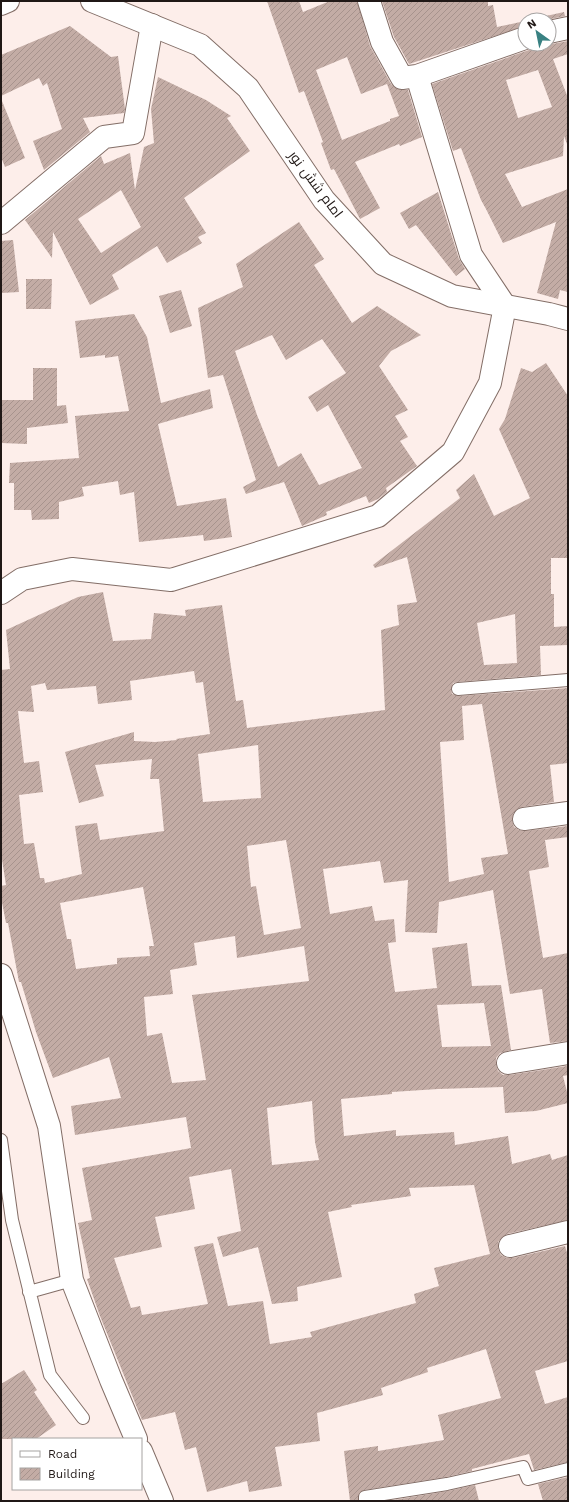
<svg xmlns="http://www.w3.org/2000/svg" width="569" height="1502" font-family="'Work Sans',Cairo,sans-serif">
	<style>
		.building { fill: url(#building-hatch); fill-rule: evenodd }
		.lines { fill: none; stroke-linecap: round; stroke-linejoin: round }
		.service-casing { stroke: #836e67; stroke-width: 14 }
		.minor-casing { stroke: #836e67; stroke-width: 24 }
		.tertiary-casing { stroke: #836e67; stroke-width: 24 }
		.service { stroke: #fff; stroke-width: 12 }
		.minor { stroke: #fff; stroke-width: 22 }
		.tertiary { stroke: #fff; stroke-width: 22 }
		.labels { text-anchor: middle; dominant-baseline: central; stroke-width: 3; stroke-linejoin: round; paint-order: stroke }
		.street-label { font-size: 14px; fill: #201816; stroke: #fff }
	</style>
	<defs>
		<pattern id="building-hatch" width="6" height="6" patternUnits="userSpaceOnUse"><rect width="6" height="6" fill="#c3aca5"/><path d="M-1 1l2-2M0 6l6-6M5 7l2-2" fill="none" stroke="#a7938d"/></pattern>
	</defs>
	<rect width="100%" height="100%" fill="#fdeeea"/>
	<!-- building -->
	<path class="building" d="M267,1H299L303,12L330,1H357L370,46L391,84L397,89L408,90L422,137L400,146L399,144L355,162L380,208L360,219L334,169L331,170L321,143L323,142L304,91L299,93ZM347,57L361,94L387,84L399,116L390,119V121L342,140L316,70Z
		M382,1H488V6L493,5L497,27L525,21V26L409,64L394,37Z
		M564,12L565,16L546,20H528Z
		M70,26L111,57L118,56L125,109L124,113L83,118L90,132L44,170L33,141L62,129L47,83L43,86L39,78L1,96V55Z
		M568,41V54L553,59L568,98V143L567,144L564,136L563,156L505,174L522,207L568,189V292L560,290L558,299L537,293L556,222L503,243L486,209L481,200L461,148L453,151L432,84L529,50L536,44H552ZM538,70L552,107L518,118L506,80Z
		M158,77L206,100L231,116L227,118L250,151L184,198L206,233L198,237L202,243L167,263L157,246L112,275L119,289L90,305L53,232L52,258L25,220L101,156L104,164L130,153L135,190L144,147L154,143L151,109ZM121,190L141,227L101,253L78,219Z
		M2,101L25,158L5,167L1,157Z
		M438,192L459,259L465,269L456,276L416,225L409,229L400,213Z
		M299,222L324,259L314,265L352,323L377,306L421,335L391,351L379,366L408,410L395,416L408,437L400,441L417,466L386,488L387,492L378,499L369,503L366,496L326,512L327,515L302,526L284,482L246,494L243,487L256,480L223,375L208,378L198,308L243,287L236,264ZM272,335L286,360L322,339L346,373L308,397L317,412L328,405L362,468L319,485L301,453L278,467L257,415L235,351Z
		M13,240L19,292L1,293V241Z
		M26,279H52L51,309H26Z
		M181,290L192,326L170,333L159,296Z
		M134,314L147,337L161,403L210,389L213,408L158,424L177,506L226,498L232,537L204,541L203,535L139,542L134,492L120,495L118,481L82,487L84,496L59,502V519L32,520L31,510H14V483H9L10,463L79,458L75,416L129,411L118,356L105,358V355L80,358L75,321Z
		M546,363L568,396V558H551V594H554V627L568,626V645L540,646L541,675L457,682L453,683L451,689L452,694L459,696L568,688V763L550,765L554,802L522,807L517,809L513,814L512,820L514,827L519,830L525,831L568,826V837L545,840L549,867L529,871L543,958L568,953V1041L550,1043L542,989L510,994L493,890L439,902L437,933L405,932L408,880L384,883L380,861L323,869L330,914L372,906L375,921L394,919L396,942L388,943L395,992L437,988L432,948L467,943L472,986L501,985L511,1050L500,1053L496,1058V1065L498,1071L503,1075H510L567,1066L568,1075L563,1076L568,1096V1103L536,1111L505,1113L503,1087L438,1089L392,1092V1094L341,1099L344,1136L396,1130V1136L454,1132L455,1145L508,1136L512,1164L550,1154L552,1160L568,1155V1220L507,1234L502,1237L498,1242V1249L501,1255L507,1258H513L565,1246L568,1256V1361L535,1371L545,1404L568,1397V1462L534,1470L529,1454L472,1469V1471L446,1477L364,1490L359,1493L358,1501H350L344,1451L378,1446V1451L444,1440L438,1415L501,1398L486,1349L427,1368L428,1372L381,1388L383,1395L317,1413L320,1441L275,1447L282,1486L249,1492L247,1481L207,1492L196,1447L185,1450L175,1412L142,1420L100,1316L87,1279L90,1278L78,1223L92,1220L82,1168L191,1148L186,1117L75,1135L71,1106L121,1098L109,1057L53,1078L36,1032L21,982H19L8,923H6L1,897V886L6,885L1,853V670L10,669L6,630L78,597L103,592L113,641L151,639L154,613L186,616L185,610L222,605L236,701L243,700L247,728L385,710L381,630L399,625L397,605L417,602L407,557L375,568L373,565L460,498L456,490L474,474L494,516L530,498L499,429L505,419L521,368L532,372ZM515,614L517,663L484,665L477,623ZM194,671L196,683L203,682L210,734L176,739L177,740L155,742L134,741V732L65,752L79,803L104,796L95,765L152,759L150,779H159L164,831L100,840L97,823L75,826L82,874L45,883L44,878H40L34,843L24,844L19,795L43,792L39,761L24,763L18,711L34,712L31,686L45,683L47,690L96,686L98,704L132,700L130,681ZM482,704L508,854L481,858L484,874L449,882L440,742L464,740L462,706ZM258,745L261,798L203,802L198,754ZM286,840L301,928L264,935L256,886L251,887L247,846ZM143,887L154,946H149L150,956L117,958V964L76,969L71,939H67L60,903ZM235,936L237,958L304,946L309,981L192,995L206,1080L172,1083L162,1033L147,1036L144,997L173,994L170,970L197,965L194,943ZM484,1003L491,1046L442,1047L437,1005ZM312,1101L315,1142L319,1160L272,1165L267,1108ZM231,1169L241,1231L217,1237L223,1257L258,1247L272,1304L298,1301L297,1287L342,1277L328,1212L352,1207L351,1205L411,1196L409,1188L474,1185L490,1254L434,1268L439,1286L414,1294L416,1303L310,1332L312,1337L270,1344L263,1301L228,1306L213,1243L194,1247L208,1304L142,1315L140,1306L131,1308L114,1258L162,1247L155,1217L195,1209L189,1177Z
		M33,368H57V406L66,405L68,423L27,428V444L1,443V400H33Z
		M24,1370L37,1390L34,1392L56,1425L36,1439H1V1384Z
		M568,1477V1501H543L538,1484Z
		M475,1485L479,1501H388L448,1491Z"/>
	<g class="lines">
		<defs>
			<path id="service" d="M458,689L568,680
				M1,1140L12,1220L50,1375L83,1418
				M29,1292L72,1280
				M365,1501V1497L447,1484L523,1467L528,1479L568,1469"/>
			<path id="minor" d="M549,32L568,28
				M417,76L525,38
				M1,223L104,137L133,133L152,25
				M1,593L22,579L72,569L171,580L378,516L453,452L490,383L505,306L471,255L417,76L402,78L382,42L369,1
				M524,819L568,813
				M1,975L49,1126L72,1280L111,1380L136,1439
				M508,1063L568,1053
				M510,1246L568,1232
				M141,1451L162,1501"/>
			<path id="tertiary" d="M92,1L200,45L248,88L324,200L383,264L452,296L549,314L568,319
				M1,4L8,1"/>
		</defs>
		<!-- service casing -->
		<use href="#service" class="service-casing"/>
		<!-- minor casing -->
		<use href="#minor" class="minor-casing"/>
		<!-- tertiary casing -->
		<use href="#tertiary" class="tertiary-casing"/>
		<!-- service -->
		<use href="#service" class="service"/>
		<!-- minor -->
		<use href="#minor" class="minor"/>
		<!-- tertiary -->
		<use href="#tertiary" class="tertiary"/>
	</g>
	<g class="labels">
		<!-- street labels -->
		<g class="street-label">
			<text transform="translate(316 184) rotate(53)">امام شش نور</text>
		</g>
	</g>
	<!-- border -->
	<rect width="569" height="1502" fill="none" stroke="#201816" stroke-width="4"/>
	<!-- legend -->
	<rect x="12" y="1438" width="130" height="52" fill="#ffffff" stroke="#a6a3a2"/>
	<rect x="20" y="1451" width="20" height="6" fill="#ffffff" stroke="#a6a3a2"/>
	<text x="48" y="1458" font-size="12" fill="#201816">Road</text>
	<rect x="20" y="1468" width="20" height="12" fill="url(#building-hatch)" stroke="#a6a3a2"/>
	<text x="48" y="1478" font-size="12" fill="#201816">Building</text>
	<!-- north arrow -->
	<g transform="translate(537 32) rotate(327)"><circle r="19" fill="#ffffff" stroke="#a6a3a2"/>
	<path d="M0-3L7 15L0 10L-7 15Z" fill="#398182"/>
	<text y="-6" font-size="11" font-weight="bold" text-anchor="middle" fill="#201816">N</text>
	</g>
</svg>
